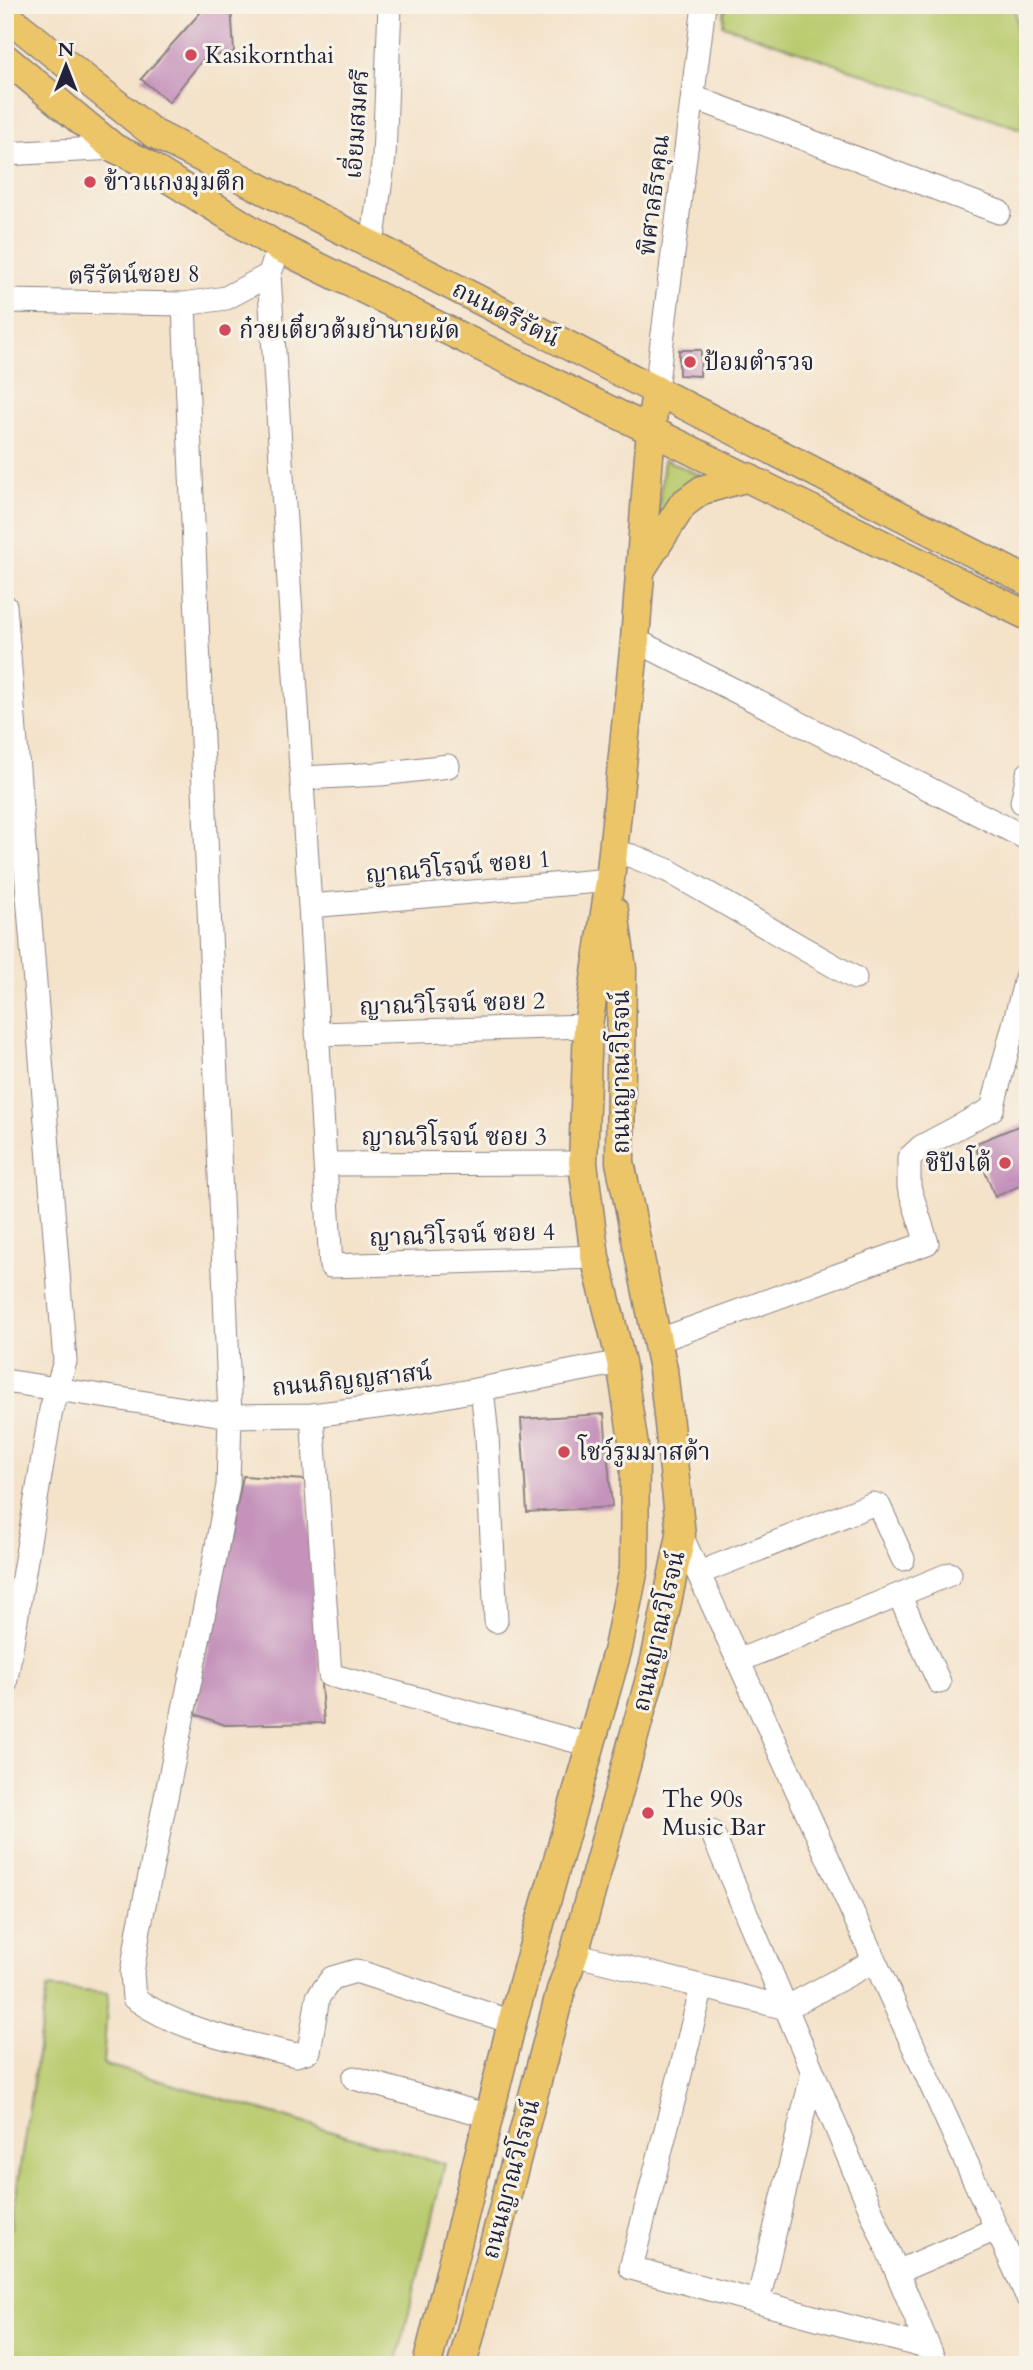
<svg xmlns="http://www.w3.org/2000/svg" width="1033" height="2370" font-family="Cardo,'Noto Serif Thai',serif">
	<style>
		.green { fill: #b9cb6e; stroke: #6e7654; stroke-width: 2 }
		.building { fill: #c592bb }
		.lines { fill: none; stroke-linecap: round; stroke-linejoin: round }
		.minor-casing { stroke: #8b8282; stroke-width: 25 }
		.major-casing { stroke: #8b8282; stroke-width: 31 }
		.minor { stroke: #fff; stroke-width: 23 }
		.major { stroke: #edc569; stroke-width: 28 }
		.poi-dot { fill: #d1495b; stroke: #f7f3e8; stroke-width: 2.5 }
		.labels { text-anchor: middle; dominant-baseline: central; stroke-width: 6; stroke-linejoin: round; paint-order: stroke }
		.poi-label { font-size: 24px; fill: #22223b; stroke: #f7f3e8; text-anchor: start }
		.street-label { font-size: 24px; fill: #22223b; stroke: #f7f3e8 }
	</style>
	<rect width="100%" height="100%" fill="#f7f3e8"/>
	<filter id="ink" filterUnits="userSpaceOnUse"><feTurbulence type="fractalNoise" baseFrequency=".0143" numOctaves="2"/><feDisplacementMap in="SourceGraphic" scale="14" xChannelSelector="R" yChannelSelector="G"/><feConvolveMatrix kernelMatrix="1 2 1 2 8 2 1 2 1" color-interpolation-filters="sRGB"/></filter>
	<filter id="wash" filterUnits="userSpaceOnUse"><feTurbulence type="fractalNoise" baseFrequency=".00686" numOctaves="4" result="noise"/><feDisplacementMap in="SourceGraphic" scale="28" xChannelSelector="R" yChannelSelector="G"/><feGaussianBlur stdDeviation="1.57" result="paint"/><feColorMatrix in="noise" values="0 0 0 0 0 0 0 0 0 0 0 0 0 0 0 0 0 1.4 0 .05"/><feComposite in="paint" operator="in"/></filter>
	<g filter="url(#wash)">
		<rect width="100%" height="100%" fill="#f4e2c9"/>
		<!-- green -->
		<path class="green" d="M725,5H1015L1024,130L723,25Z
			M664,459L710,480L657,526Z
			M47,1988L108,1993L103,2064L445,2164L396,2365H5V2239L11,2228Z"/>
		<g id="blocks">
			<!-- building -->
			<path class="building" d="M207,5H231L234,52L204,58L169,102L141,79Z
				M679,350H701L700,376L679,375Z
				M1028,1122V1182L995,1197L974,1144Z
				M604,1414L612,1507L527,1512L521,1419Z
				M243,1476L305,1480L324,1723L225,1725L195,1714Z"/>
		</g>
	</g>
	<g filter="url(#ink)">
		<use href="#blocks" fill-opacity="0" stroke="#8b8282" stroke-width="2"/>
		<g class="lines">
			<defs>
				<path id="minor" d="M693,97L999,212
					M5,154L114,148
					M372,245L384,157L390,5
					M269,275L310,906L331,1266L595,1257
					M5,301L184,304L226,298L269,275L274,262
					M184,304L230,1416L228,1485L214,1563L139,1929L132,1973L134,1998C182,2032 240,2041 296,2055L309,2051L318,1997L332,1978L356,1971L512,2022
					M656,390L704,5
					M5,606L65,1361L51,1410L5,1685
					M635,640L1028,839
					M302,778L381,774L448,766
					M1022,802L1028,774
					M613,852L632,856L669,871L855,978
					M310,906L610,880
					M317,1034L588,1026
					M326,1164L583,1163
					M657,1341L927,1243L909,1187V1158L921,1147L992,1109L1028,971
					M5,1381L230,1416L312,1415L408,1403L621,1362
					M482,1389L487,1436L496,1621
					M312,1415L330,1675L590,1745
					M681,1535L1028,2298
					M699,1573L873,1504L879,1506L903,1559
					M899,1595L939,1682
					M738,1661L950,1574
					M712,1832L936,2365
					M574,1954L786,2008L874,1961
					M702,1987L631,2268L929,2348
					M354,2078L489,2116
					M897,2272L996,2229
					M758,2301L813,2072"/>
				<path id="major" d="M5,15L153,133L1028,581
					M5,58L114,148L139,160L280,248L1028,616
					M642,568L683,504L702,490L748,477
					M427,2365L512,2022L618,1648L634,1568L635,1453L621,1362L595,1257L583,1163L588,1026L610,880L635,640L651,429L656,390
					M462,2365L561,1990L574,1954L655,1660L681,1535L663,1369L620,1162L622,969L614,911"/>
			</defs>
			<!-- minor casing -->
			<use href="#minor" class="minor-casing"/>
			<!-- major casing -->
			<use href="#major" class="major-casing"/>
			<!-- minor -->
			<use href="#minor" class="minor"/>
			<!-- major -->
			<use href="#major" class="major"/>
		</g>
	</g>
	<!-- markers -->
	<g class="poi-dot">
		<circle cx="191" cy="55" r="7"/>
		<circle cx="90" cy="182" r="7"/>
		<circle cx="225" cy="330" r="7"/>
		<circle cx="690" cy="362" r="7"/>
		<circle cx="1005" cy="1163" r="7"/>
		<circle cx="564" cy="1452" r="7"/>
		<circle cx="648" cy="1813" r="7"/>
	</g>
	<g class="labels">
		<!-- poi labels -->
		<g class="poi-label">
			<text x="205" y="55">Kasikornthai</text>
			<text x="104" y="182">ข้าวแกงมุมตึก</text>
			<text x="239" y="330">ก๋วยเตี๋ยวต้มยำนายผัด</text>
			<text x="704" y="362">ป้อมตำรวจ</text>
			<text x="991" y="1163" text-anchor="end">ชิปังโต้</text>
			<text x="578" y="1452">โชว์รูมมาสด้า</text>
			<text x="662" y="1799">The 90s<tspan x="662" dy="28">Music Bar</tspan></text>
		</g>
		<!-- street labels -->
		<g class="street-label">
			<text transform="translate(357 124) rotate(-86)">เอี่ยมสมศรี</text>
			<text transform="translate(654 195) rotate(-83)">พิศาลธีรคุณ</text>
			<text transform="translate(134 275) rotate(-1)">ตรีรัตน์ซอย 8</text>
			<text transform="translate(506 314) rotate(27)">ถนนตรีรัตน์</text>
			<text transform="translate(458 867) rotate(-5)">ญาณวิโรจน์ ซอย 1</text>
			<text transform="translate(452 1004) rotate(-2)">ญาณวิโรจน์ ซอย 2</text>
			<text transform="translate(621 1072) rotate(-90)">ถนนญาณวิโรจน์</text>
			<text x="454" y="1137">ญาณวิโรจน์ ซอย 3</text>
			<text transform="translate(462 1235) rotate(-2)">ญาณวิโรจน์ ซอย 4</text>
			<text transform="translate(352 1380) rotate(-6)">ถนนภิญญสาสน์</text>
			<text transform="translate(659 1631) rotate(-77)">ถนนญาณวิโรจน์</text>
			<text transform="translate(511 2179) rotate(-75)">ถนนญาณวิโรจน์</text>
		</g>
	</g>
	<!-- margin -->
	<rect width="1033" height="2370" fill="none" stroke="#f7f3e8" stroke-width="28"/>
	<!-- north arrow -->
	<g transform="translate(66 66)" stroke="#f7f3e8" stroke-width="5" paint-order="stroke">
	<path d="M0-5L12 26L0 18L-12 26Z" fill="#22223b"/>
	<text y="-10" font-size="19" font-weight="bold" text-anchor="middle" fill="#22223b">N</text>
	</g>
</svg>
